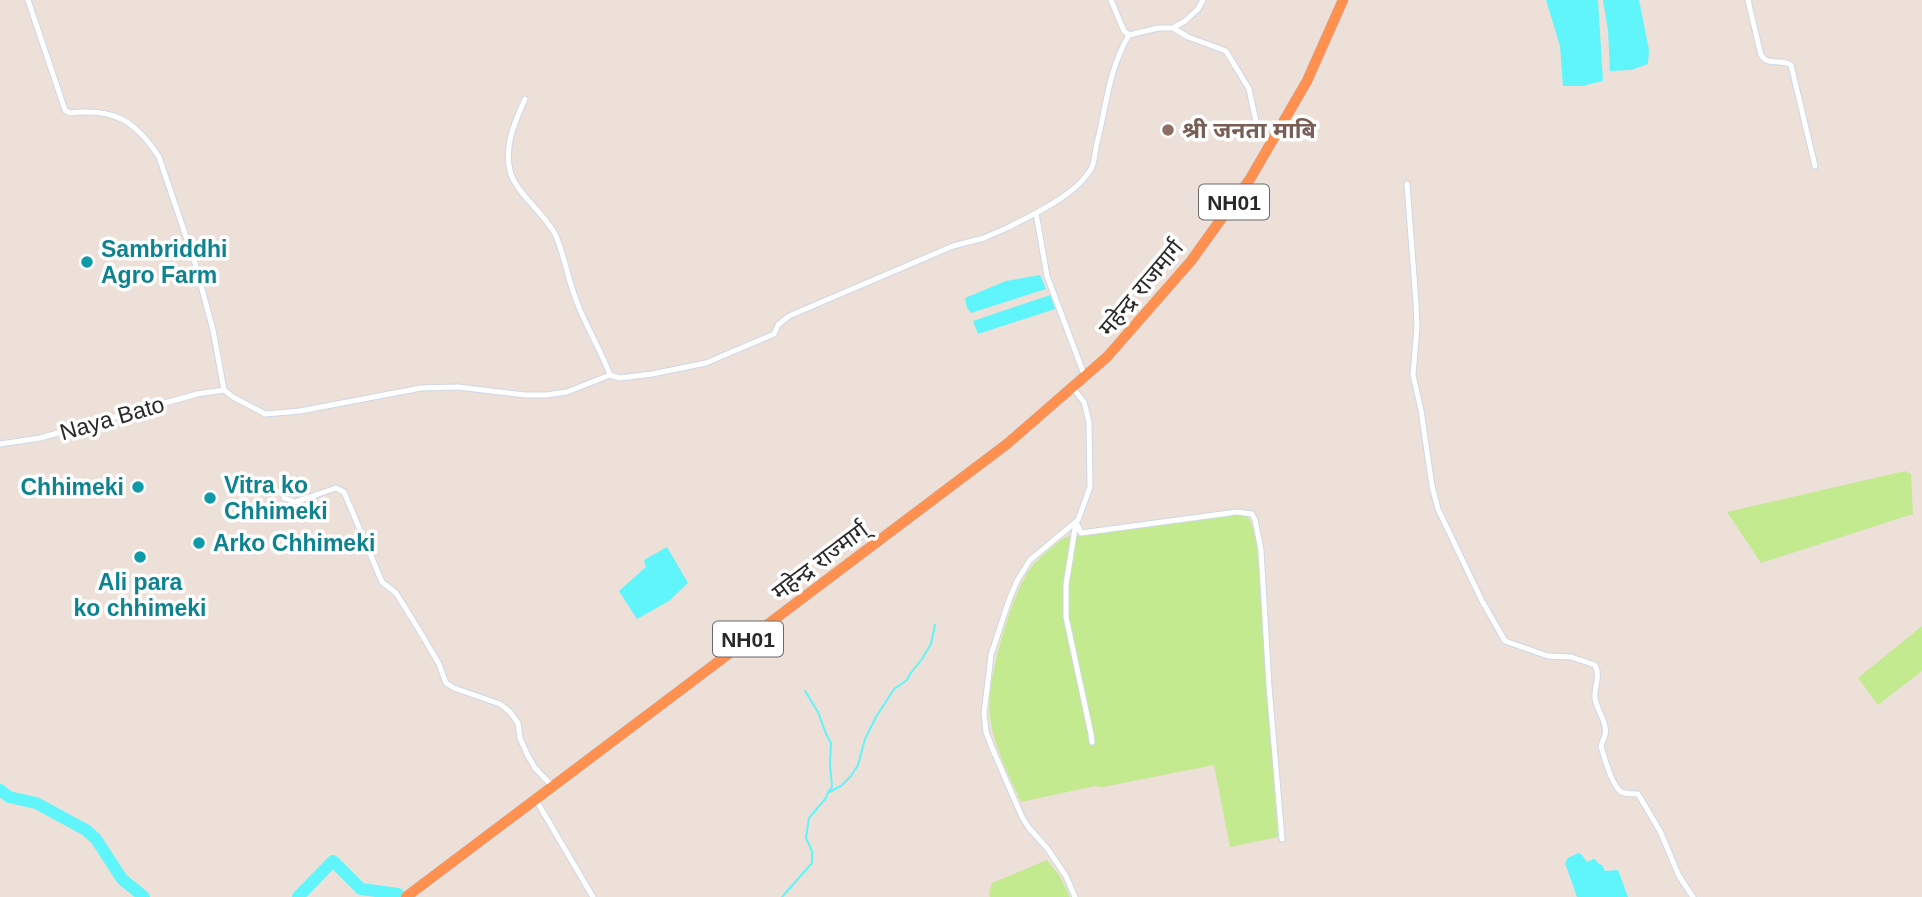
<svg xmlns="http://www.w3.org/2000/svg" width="1922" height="897" font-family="Arial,'Noto Sans Devanagari',sans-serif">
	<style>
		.green { fill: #c3ea8f }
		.water { fill: #60f5fb }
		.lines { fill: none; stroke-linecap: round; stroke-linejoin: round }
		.stream { stroke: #60f5fb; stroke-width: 2 }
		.river { stroke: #60f5fb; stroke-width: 12 }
		.minor-casing { stroke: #ced7e4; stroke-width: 7 }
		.trunk-casing { stroke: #c3c3c3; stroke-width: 11 }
		.minor { stroke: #fff; stroke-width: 5 }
		.trunk { stroke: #ff904f; stroke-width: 10 }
		.education-dot { fill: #8d6e63; stroke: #fff; stroke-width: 2.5 }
		.culture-dot { fill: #0f9aa8; stroke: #fff; stroke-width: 2.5 }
		.labels { text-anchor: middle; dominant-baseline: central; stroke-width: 7; stroke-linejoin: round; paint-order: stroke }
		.shield { fill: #fff; stroke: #696969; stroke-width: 2 }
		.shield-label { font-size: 21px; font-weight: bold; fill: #292929 }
		.education-label { font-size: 23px; font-weight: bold; fill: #785e54; stroke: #fff; text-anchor: start }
		.culture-label { font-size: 23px; font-weight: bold; fill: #0d838f; stroke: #fff; text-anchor: start }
		.street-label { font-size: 23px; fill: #292929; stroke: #fff }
	</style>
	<rect width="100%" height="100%" fill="#ede0d9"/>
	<!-- green -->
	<path class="green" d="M1905,471L1911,474L1913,514L1761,563L1727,512Z
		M1235,514L1247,516C1257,530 1257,552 1259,570L1278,837L1230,847L1214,765L1103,787L1095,786L1021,802C1010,778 993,744 990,717C985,684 1010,602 1027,573C1034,563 1056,542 1066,537C1071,535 1078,536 1082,536Z
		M1922,626V671L1878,705L1858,678Z
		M1047,860L1059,875L1070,897H990L989,893L992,883Z"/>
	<!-- water -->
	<path class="water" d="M1546,0H1598L1603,81L1582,86H1563L1560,46Z
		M1603,0H1639L1649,50L1648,64L1631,70L1610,71L1608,31Z
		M1040,275L1046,289L971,313L967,308L965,298L1006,281Z
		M1050,295L1055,309L978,334L973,321Z
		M667,547L688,583L669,601L637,619L619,591L646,567L644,560Z
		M1578,853L1581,854L1587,862L1593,859L1596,860L1599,864L1602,865L1605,871L1618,870L1628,897H1577L1565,863L1568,858Z"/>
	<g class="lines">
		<!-- stream -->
		<path class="stream" d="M829,792L841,786L851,776L858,765L865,739L876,717L894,689L907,680L910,674L922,659L931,644L935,625
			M782,897L812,863V851L806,838L809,818L826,798L828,792L832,787L830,764L831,743L826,734L818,712L805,691"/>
		<!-- river -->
		<path class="river" d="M0,790L9,797L36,803L86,830L96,839L122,879L144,897
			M298,897L333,861L361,889L398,894"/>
		<defs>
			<path id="minor" d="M28,0L65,110L70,113C114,108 135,120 159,157L195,263L213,330L224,390L233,397L265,414L300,411L421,388L458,387L525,395H546L567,392L610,375L620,378L652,374L706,363L774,334L778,325L789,316L953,246L984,238L1009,227L1036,213
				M1111,0L1124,31L1129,35L1158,28H1173L1185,21L1198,9L1203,0
				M1748,0L1761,55C1768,67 1781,58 1791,65L1815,166
				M1173,28L1188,37L1226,51L1249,89L1257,126L1272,141
				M525,99C515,122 504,145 510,171C516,194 545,213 556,236C565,257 568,281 577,302C586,327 601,350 610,375
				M1407,184L1416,303L1417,327L1413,375L1421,410L1432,486L1438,509L1482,601L1505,641L1548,656L1571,657L1595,665C1601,676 1594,686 1595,698C1596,709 1608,723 1605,735C1604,739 1602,742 1601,746C1604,757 1611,783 1620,791C1625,795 1632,793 1638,794L1660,831L1679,876L1693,897
				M1085,377L1047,276L1036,213C1056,202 1079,189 1091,169C1095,162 1095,151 1097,143C1107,104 1108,71 1129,35
				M1072,387L1084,402L1089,422L1090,487L1078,520L1030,560L1017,581L1009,600L991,655L984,714L986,732L993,750L1022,817L1029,828L1047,848L1066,876L1075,897
				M0,444L40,438L197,394L224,390
				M284,498L295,502L336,488L344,492L382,582L396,593L419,630L439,664L446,683L454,688L500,704L510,712L518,723L520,738L527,754L535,768L553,787
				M1076,522L1081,533L1237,512L1252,514L1255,520L1261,550L1269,686L1282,839
				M1076,522L1066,585V617L1091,734L1092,742
				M536,800L593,897"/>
			<path id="trunk" d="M406,897L1007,444L1107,357L1191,261L1250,179L1307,81L1343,0"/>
		</defs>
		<!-- minor casing -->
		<use href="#minor" class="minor-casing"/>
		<!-- trunk casing -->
		<use href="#trunk" class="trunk-casing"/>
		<!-- minor -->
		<use href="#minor" class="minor"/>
		<!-- trunk -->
		<use href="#trunk" class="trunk"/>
	</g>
	<!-- markers -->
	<circle class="education-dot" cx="1168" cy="130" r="7"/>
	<g class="culture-dot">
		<circle cx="87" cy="262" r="7"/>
		<circle cx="138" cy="487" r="7"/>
		<circle cx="210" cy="498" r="7"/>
		<circle cx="199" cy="543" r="7"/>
		<circle cx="140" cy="557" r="7"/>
	</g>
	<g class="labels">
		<!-- shield labels -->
		<g class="shield">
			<rect x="1199" y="184.5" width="70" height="35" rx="5"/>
			<rect x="713" y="621.5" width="70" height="35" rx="5"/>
		</g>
		<g class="shield-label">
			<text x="1234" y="202">NH01</text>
			<text x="748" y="639">NH01</text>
		</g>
		<!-- education labels -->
		<g class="education-label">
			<text x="1182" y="130">श्री जनता माबि</text>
		</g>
		<!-- culture labels -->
		<g class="culture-label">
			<text x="101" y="249">Sambriddhi<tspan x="101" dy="26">Agro Farm</tspan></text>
			<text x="224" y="485">Vitra ko<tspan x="224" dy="26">Chhimeki</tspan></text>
			<text x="124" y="487" text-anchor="end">Chhimeki</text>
			<text x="213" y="543">Arko Chhimeki</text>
			<text x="140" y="582" text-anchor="middle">Ali para<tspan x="140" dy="26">ko chhimeki</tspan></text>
		</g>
		<!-- street labels -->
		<g class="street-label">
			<text transform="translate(1141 288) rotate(-50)">महेन्द्र राजमार्ग</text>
			<text transform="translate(112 418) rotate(-16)">Naya Bato</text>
			<text transform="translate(820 561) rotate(-37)">महेन्द्र राज्मार्ग्</text>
		</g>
	</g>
</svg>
